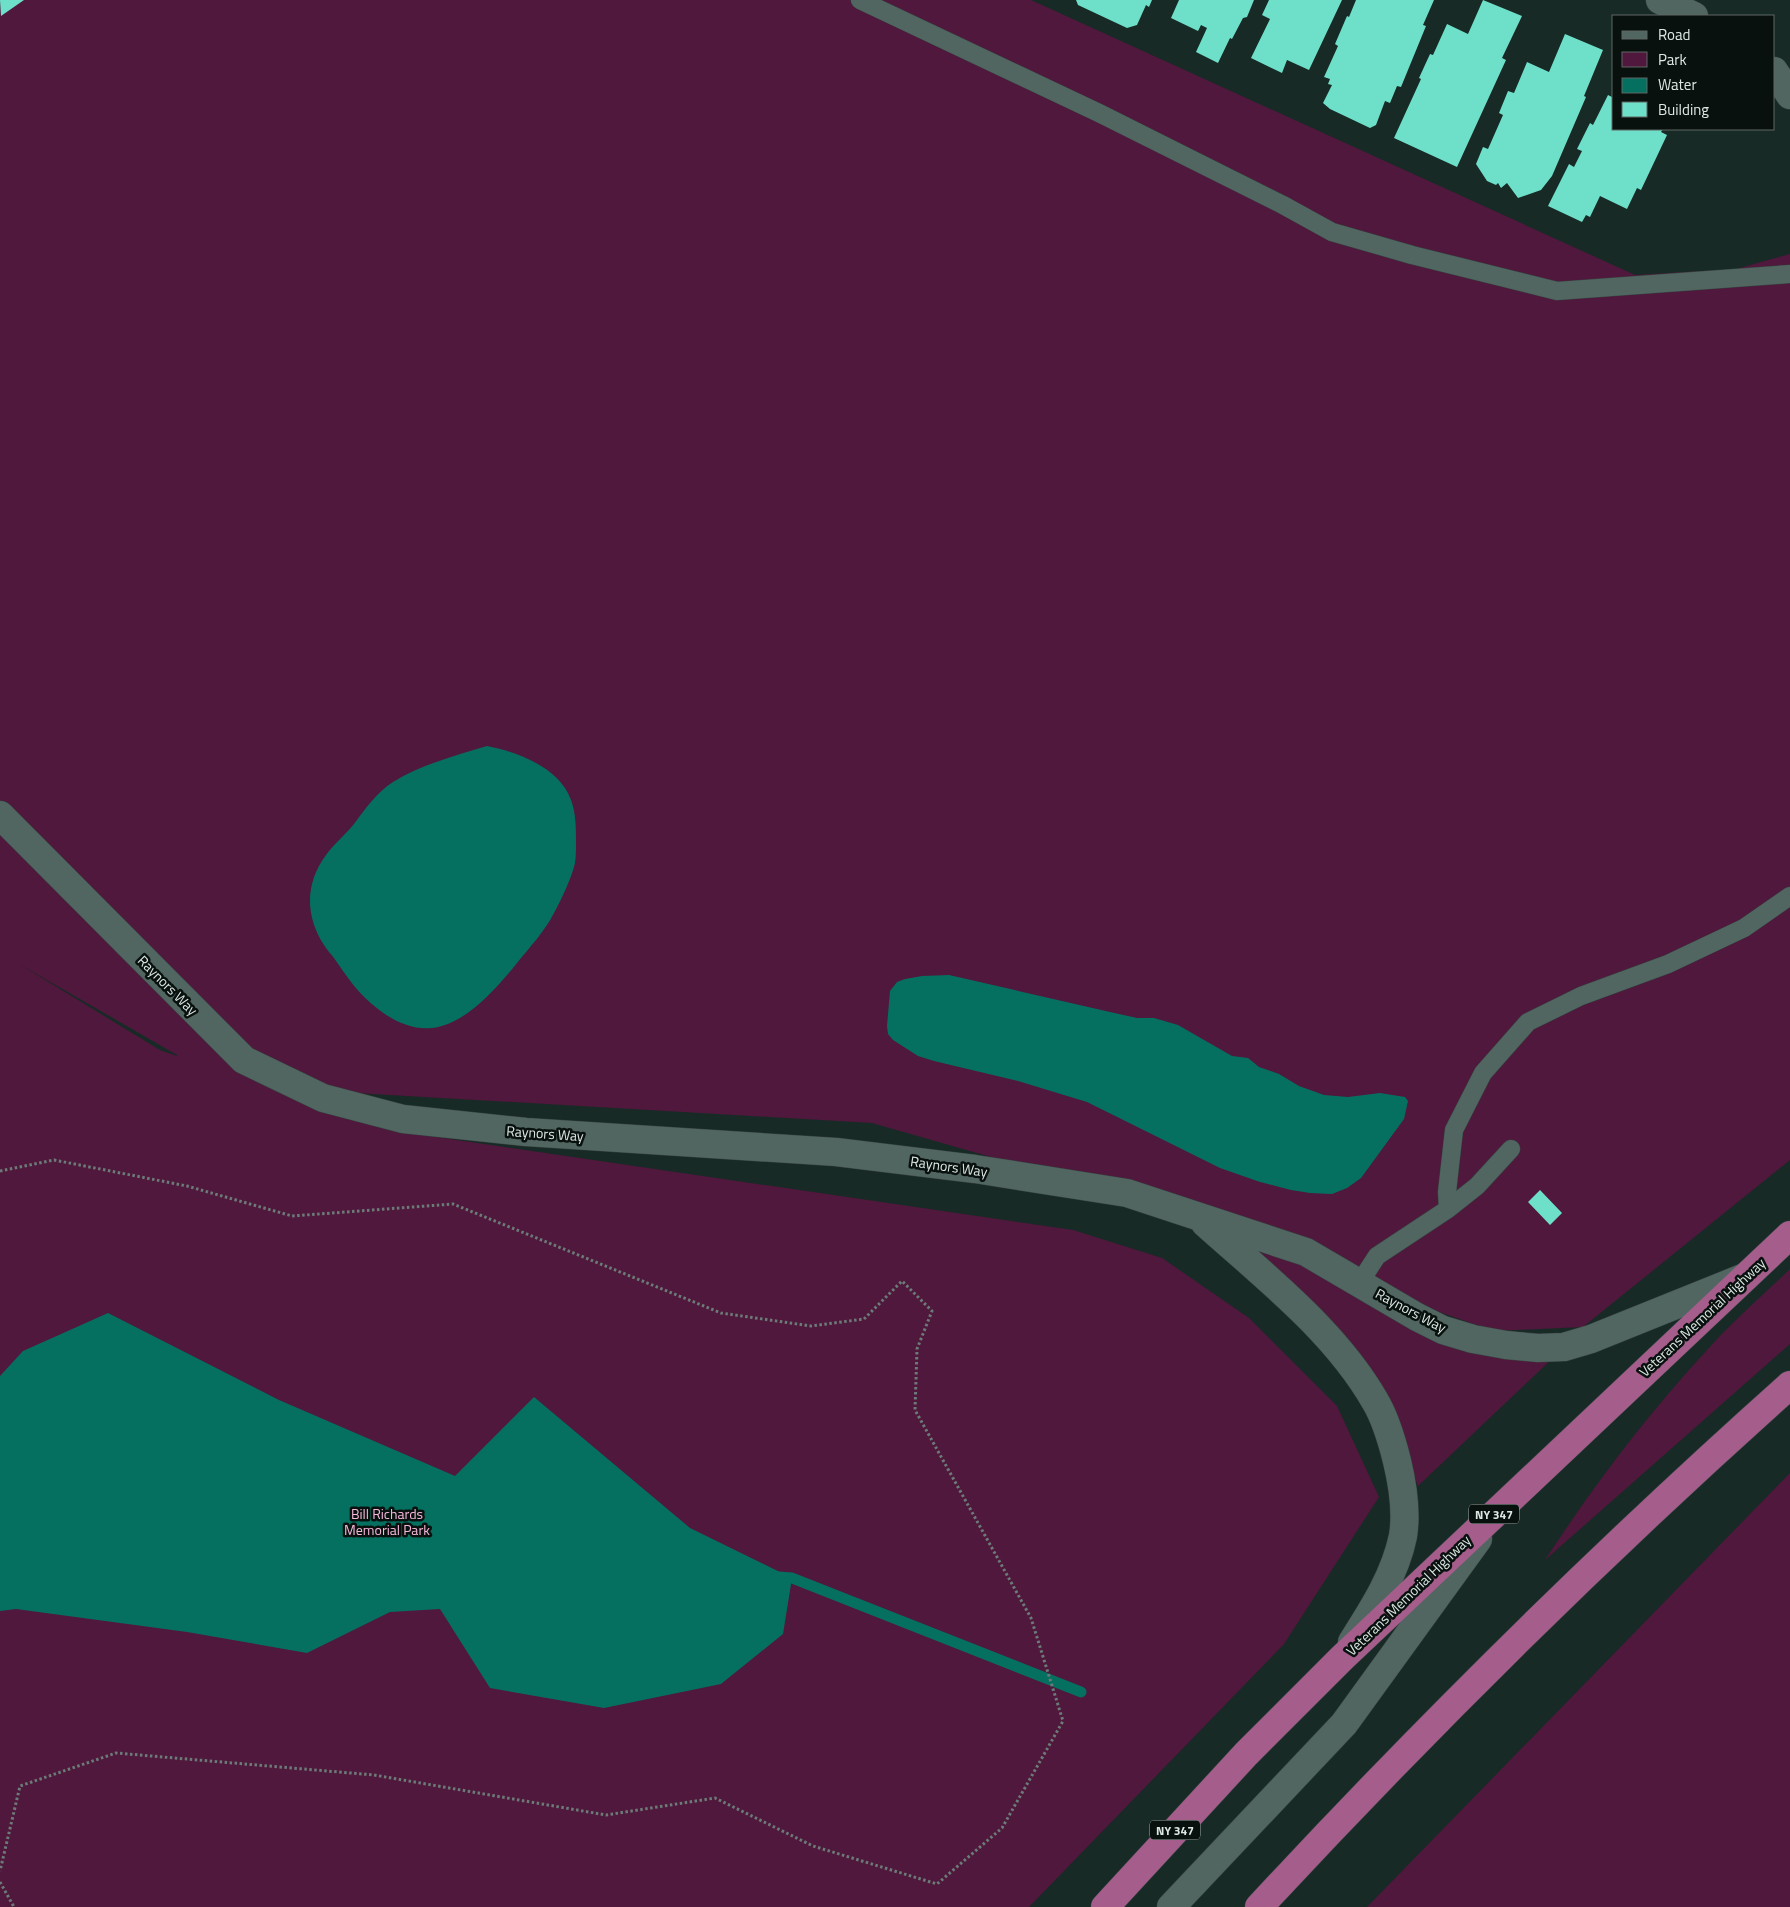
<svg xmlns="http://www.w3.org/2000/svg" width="1790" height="1907" font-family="'Titillium Web',sans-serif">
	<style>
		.green { fill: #4f183c; fill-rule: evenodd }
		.water { fill: #067060 }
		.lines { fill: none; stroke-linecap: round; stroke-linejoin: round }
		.stream { stroke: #067060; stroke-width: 11 }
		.building { fill: #6ee0c9 }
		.service-casing { stroke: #374542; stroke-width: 19 }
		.minor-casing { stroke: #374542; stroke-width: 29 }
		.tertiary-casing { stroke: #374542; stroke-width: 29 }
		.trunk-casing { stroke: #374542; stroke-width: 29 }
		.path { stroke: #6c7b78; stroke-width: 3; stroke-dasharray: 2.5 2.5; stroke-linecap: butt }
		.service { stroke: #526661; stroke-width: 18 }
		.minor { stroke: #526661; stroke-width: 28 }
		.tertiary { stroke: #526661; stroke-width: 28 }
		.trunk { stroke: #a55d8c; stroke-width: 28 }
		.labels { text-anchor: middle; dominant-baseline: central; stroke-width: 5; stroke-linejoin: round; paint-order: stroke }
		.shield { fill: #09110f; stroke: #9da8a5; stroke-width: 1 }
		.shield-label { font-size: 12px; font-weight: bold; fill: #dde8e5 }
		.street-label { font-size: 14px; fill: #dde8e5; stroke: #09110f }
		.park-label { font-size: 14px; fill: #f7b9dc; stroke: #09110f }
	</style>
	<rect width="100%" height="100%" fill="#182a26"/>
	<!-- green -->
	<path class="green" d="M0,0H1031L1635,275L1736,269L1790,254V1160L1583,1327L1494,1331L1399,1298L1305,1247L872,1123L269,1088L388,1130L1073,1230L1162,1258L1249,1318L1337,1406L1379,1497L1284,1644L1029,1907H0ZM19,964L177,1055V1056L160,1050Z
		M1252,1247L1277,1250L1379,1310L1555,1356L1418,1486L1396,1426Z
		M1790,1269V1344L1545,1560C1594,1485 1647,1415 1708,1349C1733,1321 1763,1295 1790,1269Z
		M1790,1473V1907H1367Z"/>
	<!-- water -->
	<path class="water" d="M487,746C518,752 560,768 571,800C576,813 576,829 576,842C576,849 576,856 575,863C572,877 561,900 554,913C545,931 529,948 517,963C496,989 466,1024 432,1028C412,1030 393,1021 378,1009C359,995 347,977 334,958C331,954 327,950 324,945C305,916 305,883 326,855C334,844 345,835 354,824C366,808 376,793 393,782C420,765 457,755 487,746Z
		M949,975L1110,1012L1137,1018H1154L1178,1025L1232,1056L1248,1058L1259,1067L1279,1074L1299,1086L1324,1095L1348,1097L1380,1093L1405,1097L1408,1101L1404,1119L1361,1178L1347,1188L1332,1194L1310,1193L1291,1190L1260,1182L1220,1168L1087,1102L1018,1081L934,1061L918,1056L893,1040L888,1034L887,1026L890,991L897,982L905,979L922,976Z
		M108,1313L279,1400L455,1476L534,1397L690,1528L792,1578L783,1634L721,1684L604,1708L490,1688L440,1609L390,1612L307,1653L187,1632L16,1609L0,1611V1376L23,1351Z"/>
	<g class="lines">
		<!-- stream -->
		<path class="stream" d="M779,1577L792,1578L1081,1692"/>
	</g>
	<!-- building -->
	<path class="building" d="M0,0H24L1,16Z
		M1076,0H1152L1149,7L1146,5L1137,25L1127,28L1078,5Z
		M1179,0H1254L1247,17L1243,18L1232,39L1230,38L1218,63L1196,52L1207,28L1201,25L1198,31L1171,18Z
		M1269,0H1342L1309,70L1287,60L1282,73L1251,58L1270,19L1262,15Z
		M1356,0H1434L1423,25L1426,26L1401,87L1397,86L1390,103L1385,101L1376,125L1370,128L1330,109L1323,103L1332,85L1328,84L1330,79L1324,77L1338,46L1335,44L1347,16L1349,17Z
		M1483,0L1522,16L1502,58L1506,60L1457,167L1394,138L1421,79L1419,78L1430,54L1433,55L1447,24L1468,34Z
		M1565,34L1603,50L1584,96L1586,97L1552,176L1541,190L1518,198L1507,183L1501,188L1498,183L1496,185L1487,181L1476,164L1483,147L1488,149L1503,115L1499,113L1508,91L1514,93L1527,62L1549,72Z
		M1608,95L1614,98V129H1663L1661,132L1667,135L1641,190L1637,188L1627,209L1600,196L1590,217L1586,215L1582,222L1548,206L1569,164L1574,167L1582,151L1577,149L1590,123L1593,125Z
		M1540,1190L1562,1213L1550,1225L1528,1202Z"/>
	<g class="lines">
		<defs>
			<path id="service" d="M860,0L1099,113L1283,205L1332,232L1412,255L1557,291L1790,274
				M1448,1209L1447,1192L1454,1130L1483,1073L1528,1022L1581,996L1668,964L1744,928L1790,896
				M1360,1282L1377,1256L1448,1209L1477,1186L1511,1149"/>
			<path id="minor" d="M1660,0L1694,16
				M1774,71L1790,95
				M0,815L244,1060L323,1098L403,1119L526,1132L836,1152L975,1169L1127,1193L1306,1252L1417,1317L1443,1330L1473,1339L1506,1345L1538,1348L1564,1347L1591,1339L1745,1277
				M1205,1223C1264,1276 1335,1331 1375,1401C1386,1419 1392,1441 1397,1461C1403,1486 1407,1511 1403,1536C1395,1575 1373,1609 1352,1642"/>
			<path id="tertiary" d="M1171,1907L1344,1724L1478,1539"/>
			<path id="trunk" d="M1105,1907L1246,1754L1342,1658L1790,1235
				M1259,1907C1428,1725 1605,1550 1790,1385"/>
		</defs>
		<!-- service casing -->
		<use href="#service" class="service-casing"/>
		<!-- minor casing -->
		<use href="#minor" class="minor-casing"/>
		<!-- tertiary casing -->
		<use href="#tertiary" class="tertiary-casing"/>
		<!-- trunk casing -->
		<use href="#trunk" class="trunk-casing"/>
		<!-- path -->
		<path class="path" d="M0,1171L54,1160L187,1186L292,1216L453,1204L721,1313L811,1326L864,1319L902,1281L932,1311L917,1349L915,1410L1031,1618L1063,1721L1002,1828L937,1884L813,1846L715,1798L606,1815L374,1775L116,1753L20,1786L0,1871
			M0,1882L14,1907"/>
		<!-- service -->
		<use href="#service" class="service"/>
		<!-- minor -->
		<use href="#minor" class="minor"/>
		<!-- tertiary -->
		<use href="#tertiary" class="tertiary"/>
		<!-- trunk -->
		<use href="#trunk" class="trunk"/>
	</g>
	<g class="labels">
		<!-- shield labels -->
		<g class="shield">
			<rect x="1469" y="1504.5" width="50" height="19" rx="4"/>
			<rect x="1150" y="1820.5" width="50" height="19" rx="4"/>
		</g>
		<g class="shield-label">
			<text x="1494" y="1514">NY 347</text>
			<text x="1175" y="1830">NY 347</text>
		</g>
		<!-- street labels -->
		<g class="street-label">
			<text transform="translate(168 985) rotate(45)">Raynors Way</text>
			<text transform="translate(545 1133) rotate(4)">Raynors Way</text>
			<text transform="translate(949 1166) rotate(8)">Raynors Way</text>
			<text transform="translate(1411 1310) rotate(28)">Raynors Way</text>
			<text transform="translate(1702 1317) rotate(-43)">Veterans Memorial Highway</text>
			<text transform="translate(1408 1595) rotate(-44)">Veterans Memorial Highway</text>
		</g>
		<!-- park labels -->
		<g class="park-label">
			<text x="387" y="1513">Bill Richards<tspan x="387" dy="16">Memorial Park</tspan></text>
		</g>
	</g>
	<!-- legend -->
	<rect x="1612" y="15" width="162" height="115" fill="#09110f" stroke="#5e6765"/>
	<rect x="1622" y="31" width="25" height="8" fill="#526661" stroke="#5e6765"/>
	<text x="1658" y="40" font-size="15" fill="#dde8e5">Road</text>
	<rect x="1622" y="52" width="25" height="15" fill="#4f183c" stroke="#5e6765"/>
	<text x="1658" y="65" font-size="15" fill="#dde8e5">Park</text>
	<rect x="1622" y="78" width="25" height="15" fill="#067060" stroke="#5e6765"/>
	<text x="1658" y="90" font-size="15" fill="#dde8e5">Water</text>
	<rect x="1622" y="102" width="25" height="15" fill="#6ee0c9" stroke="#5e6765"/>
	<text x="1658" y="115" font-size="15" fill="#dde8e5">Building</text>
</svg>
